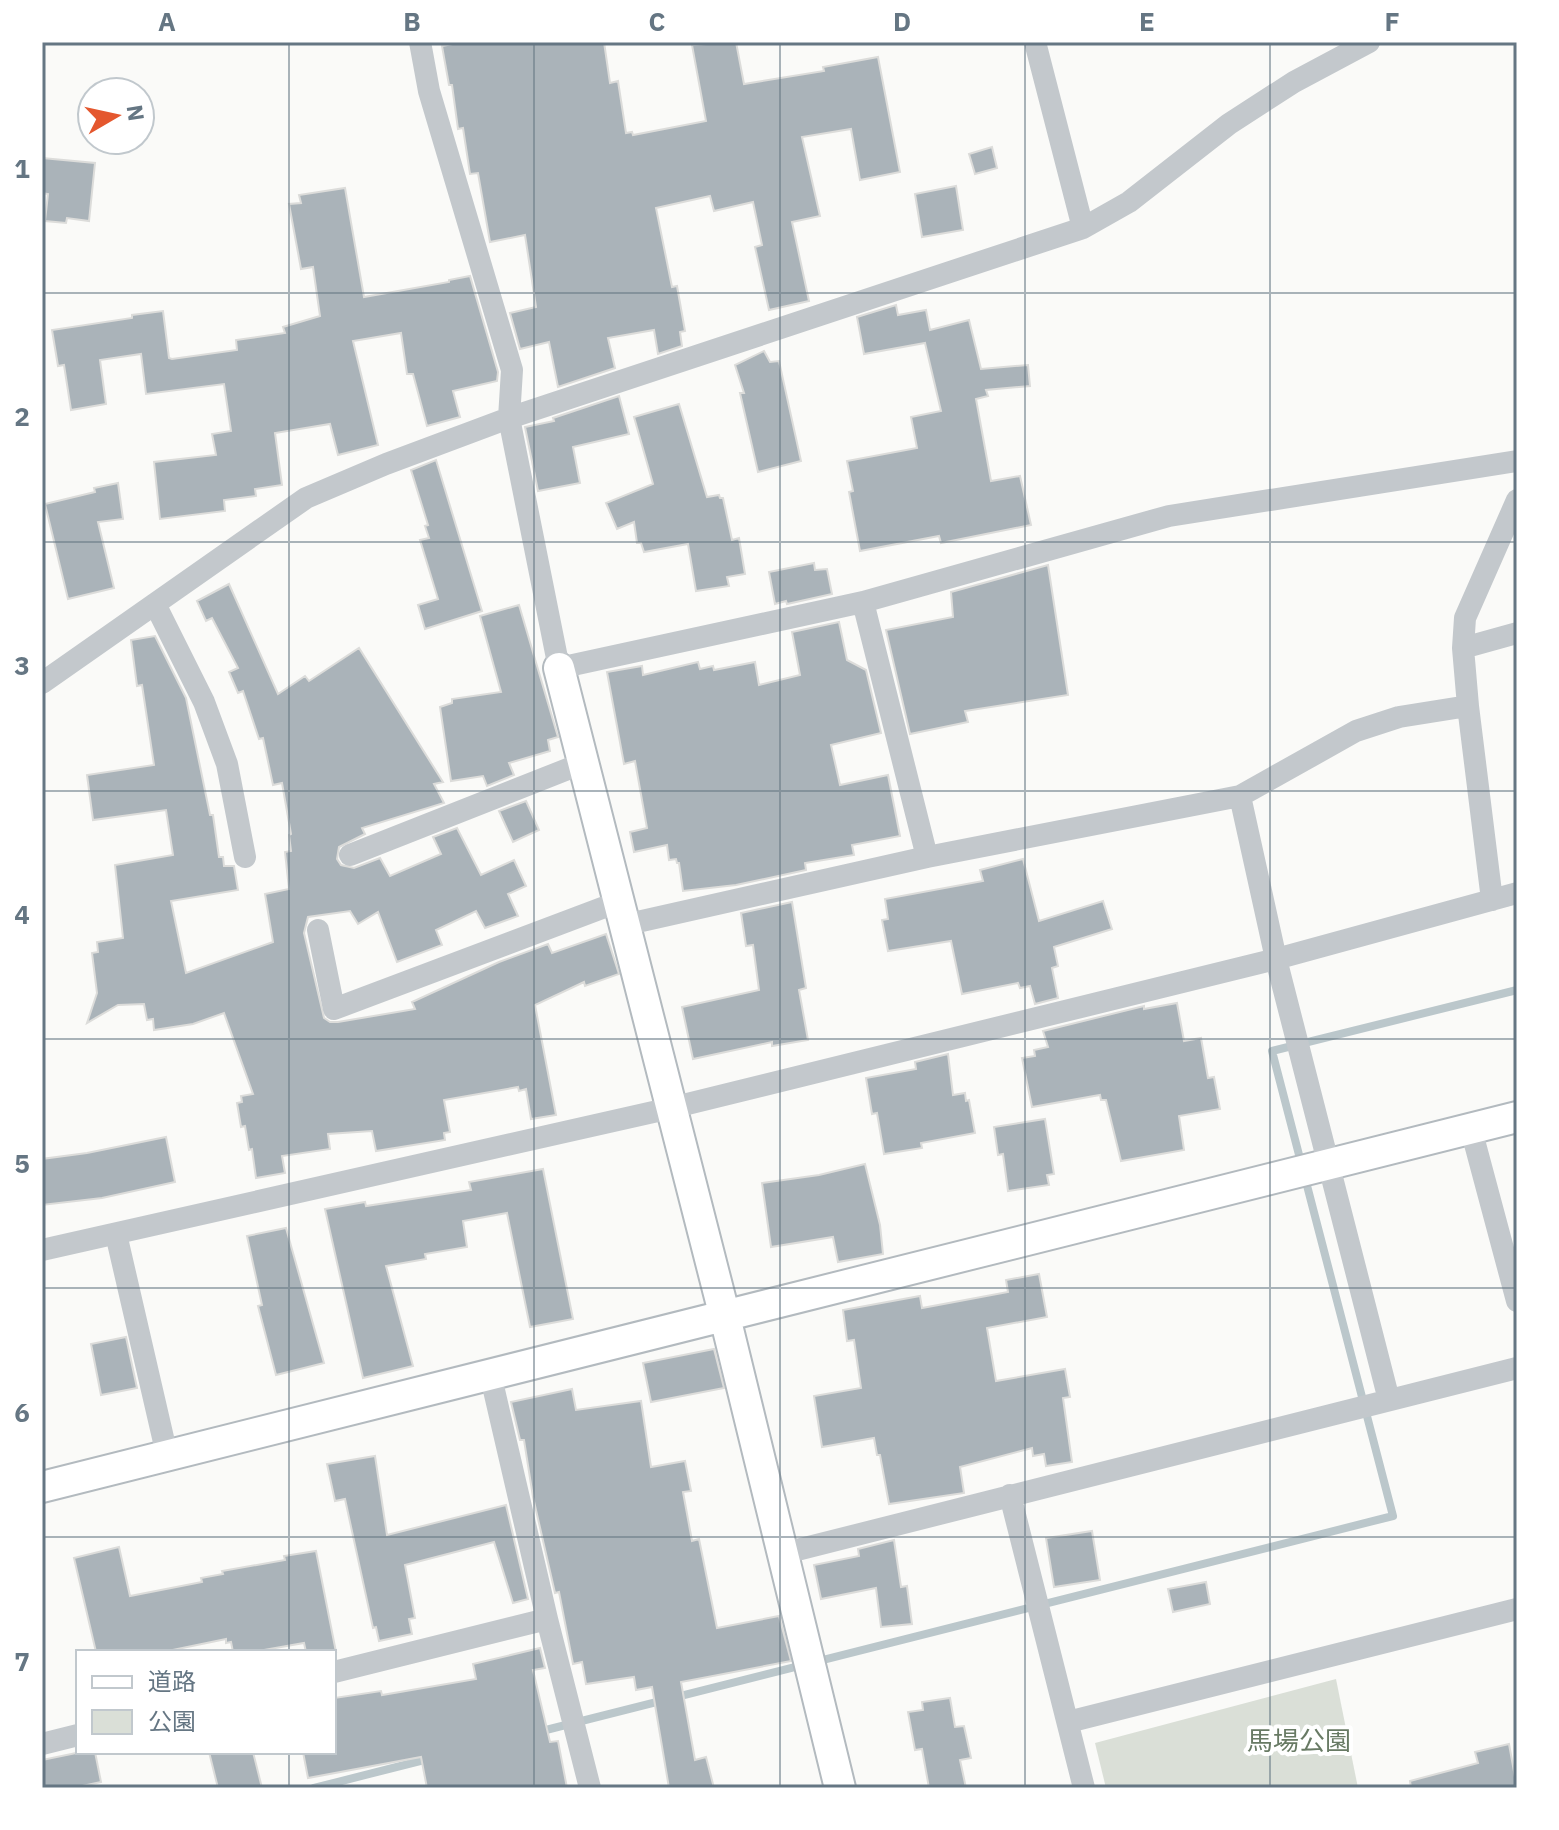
<svg xmlns="http://www.w3.org/2000/svg" width="1559" height="1830" font-family="'IBM Plex Sans','Noto Sans JP',sans-serif">
	<style>
		.green { fill: #dadfd7 }
		.lines { fill: none; stroke-linecap: round; stroke-linejoin: round }
		.stream { stroke: #bbc7cb; stroke-width: 8 }
		.building { fill: #aab3b9; stroke: #dcdcda; stroke-width: 2 }
		.secondary-casing { stroke: #b3babf; stroke-width: 34 }
		.street { stroke: #c3c8cc; stroke-width: 22 }
		.secondary { stroke: #fff; stroke-width: 30 }
		.grid { fill: none; stroke: #657683; stroke-width: 2; stroke-opacity: 0.55 }
		.labels { text-anchor: middle; dominant-baseline: central; stroke-width: 8; stroke-linejoin: round; paint-order: stroke }
		.park-label { font-size: 26px; fill: #687a64; stroke: #fff }
		.neatline { fill: none; stroke: #657683; stroke-width: 3 }
		.grid-label { font-size: 26px; text-anchor: middle; font-weight: bold; fill: #657683 }
	</style>
	<rect width="100%" height="100%" fill="#fafaf8"/>
	<!-- green -->
	<path class="green" d="M1336,1679L1358,1788H1106L1095,1743Z"/>
	<g class="lines">
		<!-- stream -->
		<path class="stream" d="M538,1732L1393,1516L1272,1051L1517,990
			M314,1788L432,1758"/>
	</g>
	<!-- building -->
	<path class="building" d="M463,42H604L610,83L618,81L626,133L632,132L633,135L706,121L692,45L736,42L744,84L824,71L823,67L878,57L900,172L860,180L851,129L802,137L820,216L792,222L809,301L769,310L755,247L762,245L753,202L714,211L710,196L656,208L672,287L677,286L685,331L680,332L682,346L658,354L654,330L608,338L615,368L558,387L549,342L520,349L510,313L536,307L525,235L490,242L478,173L470,174L463,128L458,129L452,85H449L442,46Z
		M992,147L997,168L975,174L969,154Z
		M42,158L95,163L89,221L67,218L66,223L45,221L48,194L42,193Z
		M956,186L963,230L922,237L915,194Z
		M345,188L364,297L449,282V280L470,276L498,372L497,381L453,391L460,417L427,426L413,374H407L401,333L353,341L378,445L338,455L330,424L275,433L282,485L255,489L256,496L224,500L225,511L160,519L154,462L216,455L212,434L231,431L224,384L146,394L141,354L100,360L106,404L71,410L64,365L58,366L52,330L132,318V315L163,311L169,358L172,359L237,350L236,340L285,333L283,327L320,316L313,267L301,269L289,204L301,203L299,195Z
		M896,305L898,315L926,310L930,330L969,320L981,369L1028,365L1030,386L986,390L988,396L976,399L991,481L1020,476L1031,525L941,543L939,536L860,551L849,492L853,491L847,461L917,448L911,417L941,411L925,343L864,354L857,317Z
		M764,351L770,362L779,361L801,461L758,472L740,393H744L735,365Z
		M619,396L629,434L573,447L580,483L538,491L525,427L554,421L553,418Z
		M679,404L707,497L719,495L720,498H723L732,540L739,538L745,574L727,577L729,586L696,591L688,544L644,552L641,543H637L634,522L617,529L606,503L653,484L634,417Z
		M436,460L482,611L425,629L418,605L438,599L420,540L429,538L425,526L428,525L411,470Z
		M118,483L123,519L98,522L114,588L68,599L45,504L95,492L94,488Z
		M814,563L815,570L827,569L832,594L787,604L786,601L775,604L769,572Z
		M1048,565L1068,695L965,711L968,722L910,734L886,630L953,617L951,592Z
		M229,584L278,694L305,676L309,681L359,648L443,782L434,784L444,803L362,828L365,834L339,847L337,859L341,865L354,868L380,858L390,876L441,854L433,837L457,828L481,875L514,860L526,886L508,894L518,916L485,928L476,911L436,930L442,945L397,962L378,912L358,924L350,911L308,917L304,933L324,1018L330,1022H338L415,1009L412,1002L499,962L548,944L552,953L606,934L619,974L585,986L584,982L535,1005L556,1115L531,1119L526,1089L519,1091L518,1087L444,1100L450,1132L444,1133L445,1140L376,1151L372,1131L328,1134L330,1149L282,1156L285,1173L256,1178L252,1149L249,1150L245,1126L241,1127L237,1103L242,1102L241,1096L253,1094L224,1013L193,1024L154,1030L153,1019L147,1020L144,1004L118,1005L87,1023L97,993L92,953L98,952L97,942L123,938L115,865L173,855L166,810L93,820L87,775L154,765L142,685L137,686L131,640L155,636L186,698L210,815H213L219,857H223L224,866H234L238,890L171,901L186,973L273,942L265,894L289,889L285,852L291,851L289,835L291,834L282,783L273,785L263,738L259,739L243,691L238,693L229,672L238,668L212,618L206,621L197,601Z
		M519,605L558,737L548,740L550,751L509,763L514,775L487,786L483,776L451,781L440,707L452,703V699L501,692L480,616Z
		M839,622L847,660L866,670L881,733L831,745L840,785L888,775L900,836L852,845L854,855L805,863L806,870L736,885L683,891L679,863H677L676,859L669,860L667,845L634,852L630,832L647,828L635,761L624,764L607,672L642,666L643,675L698,662L700,669L713,666L714,670L755,662L759,685L800,675L792,632Z
		M526,801L539,830L513,842L499,811Z
		M1023,859L1039,921L1103,901L1112,929L1054,947L1058,966L1052,968L1058,998L1035,1004L1030,986L1020,988L1018,983L962,994L951,941L888,951L882,920L888,919L885,899L983,881L980,870Z
		M792,902L806,988L799,990L808,1040L772,1046V1042L693,1059L682,1007L759,990L753,945L746,946L741,913Z
		M1177,1003L1184,1041L1201,1038L1208,1078L1214,1077L1220,1109L1179,1116L1184,1150L1121,1161L1106,1100H1101L1100,1095L1032,1107L1022,1058L1035,1056L1034,1050L1048,1047L1043,1031L1144,1006V1009Z
		M948,1054L953,1095L965,1093L966,1101L969,1100L975,1133L921,1143L922,1148L884,1154L877,1113L872,1114L866,1078L916,1069L915,1062Z
		M1045,1119L1054,1174L1047,1175L1049,1185L1008,1191L1003,1154L998,1155L994,1127Z
		M166,1137L175,1182L102,1198L42,1205V1159L87,1153Z
		M865,1164L880,1225L883,1254L838,1262L833,1237L771,1247L762,1183L819,1175Z
		M543,1169L573,1319L530,1327L507,1213L463,1221L467,1247L425,1254L426,1259L386,1266L413,1366L363,1378L325,1209L365,1202L366,1206L471,1190L469,1182Z
		M286,1228L324,1363L276,1375L258,1306L262,1305L247,1236Z
		M1039,1274L1047,1317L987,1328L996,1381L1065,1369L1070,1397L1063,1398L1072,1462L1046,1466L1044,1454L1033,1456L1032,1448L960,1467L964,1493L889,1504L880,1455H877L874,1438L822,1447L814,1396L861,1388L854,1340L847,1341L843,1310L920,1296L922,1308L1008,1292L1006,1280Z
		M126,1337L137,1388L101,1395L91,1344Z
		M714,1349L724,1388L651,1402L643,1363Z
		M572,1389L576,1410L641,1401L651,1467L685,1461L691,1491L683,1492L692,1541L699,1539L717,1628L779,1616L791,1661L681,1682L695,1760L706,1757L714,1788H669L652,1687L636,1690L634,1677L586,1684L582,1662L573,1664L559,1592L555,1593L533,1497L524,1440H520L511,1402Z
		M375,1456L387,1535L506,1505L528,1599L513,1603L494,1542L405,1565L415,1618L409,1619L412,1634L379,1641L376,1627L373,1628L345,1499L335,1501L327,1464Z
		M1092,1531L1100,1580L1054,1587L1046,1538Z
		M894,1540L901,1587L907,1586L912,1624L881,1627L876,1588L821,1599L814,1565L859,1556L858,1549Z
		M119,1547L130,1596L202,1582L201,1578L223,1574L222,1571L285,1560L284,1556L316,1551L336,1652H306L304,1643L253,1652H233L231,1642L226,1643V1639L163,1652H96L74,1558Z
		M1206,1582L1210,1604L1173,1612L1168,1589Z
		M540,1648L545,1668L533,1670L550,1742L558,1741L567,1788H427L421,1757L308,1778L303,1752H334V1698L381,1691L382,1695L476,1679L473,1664Z
		M950,1698L955,1727L964,1726L971,1758L960,1760L966,1788H929L922,1749L915,1750L908,1712L923,1710L922,1702Z
		M1509,1744L1517,1788H1411L1410,1781L1478,1763L1475,1752Z
		M81,1752H95L101,1782L73,1788H42V1760Z
		M209,1752H253L262,1788H218Z"/>
	<g class="lines">
		<defs>
			<path id="secondary" d="M559,668L725,1317L840,1788
				M42,1487L1517,1117"/>
		</defs>
		<!-- secondary casing -->
		<use href="#secondary" class="secondary-casing"/>
		<!-- street -->
		<path class="street" d="M420,42L429,91L512,370L509,418L559,668L863,602L1169,516L1517,461
			M1035,42L1083,228
			M863,602L927,857
			M155,604L204,702L227,764L245,857
			M1463,648L1517,633
			M42,683L306,498L386,464L509,418L1083,228L1129,202L1229,124L1294,82L1369,42
			M1468,706L1492,900
			M1240,796L1276,959L1389,1400
			M350,855L583,763
			M624,925L927,857L1240,796L1356,731L1399,717L1468,706L1463,648L1465,618L1517,500
			M318,930L334,1009L618,902
			M1471,1129L1517,1301
			M116,1234L167,1455
			M42,1250L671,1108L1276,959L1517,893
			M490,1373L547,1619L590,1788
			M1010,1495L1084,1788
			M781,1554L1517,1368
			M334,1672L547,1619
			M1068,1722L1517,1609
			M42,1744L78,1735"/>
		<!-- secondary -->
		<use href="#secondary" class="secondary"/>
	</g>
	<!-- grid -->
	<path class="grid" d="M289,42V1652M534,42V1788M780,42V1788M1025,42V1788M1270,42V1788M42,293H1517M42,542H1517M42,791H1517M42,1039H1517M42,1288H1517M42,1537H1517M289,1752V1788"/>
	<g class="labels">
		<!-- park labels -->
		<g class="park-label">
			<text x="1299" y="1740">馬場公園</text>
		</g>
	</g>
	<!-- border -->
	<rect width="1559" height="1830" fill="none" stroke="#ffffff" stroke-width="88"/>
	<!-- legend -->
	<rect x="76" y="1650" width="260" height="104" fill="#ffffff" stroke="#c1c8cd" stroke-width="2"/>
	<rect x="92" y="1676" width="40" height="12" fill="#ffffff" stroke="#c1c8cd" stroke-width="2"/>
	<text x="148" y="1690" font-size="24" fill="#657683">道路</text>
	<rect x="92" y="1710" width="40" height="24" fill="#dadfd7" stroke="#c1c8cd" stroke-width="2"/>
	<text x="148" y="1730" font-size="24" fill="#657683">公園</text>
	<!-- north arrow -->
	<g transform="translate(116 116) rotate(81)"><circle r="38" fill="#ffffff" stroke="#c1c8cd" stroke-width="2"/>
	<path d="M0-6L14 30L0 20L-14 30Z" fill="#e4572e"/>
	<text y="-12" font-size="22" font-weight="bold" text-anchor="middle" fill="#657683">N</text>
	</g>
	<rect x="44" y="44" width="1471" height="1742" class="neatline"/>
	<g class="grid-label">
		<text x="167" y="31">A</text>
		<text x="412" y="31">B</text>
		<text x="657" y="31">C</text>
		<text x="902" y="31">D</text>
		<text x="1147" y="31">E</text>
		<text x="1392" y="31">F</text>
		<text x="22" y="178">1</text>
		<text x="22" y="426">2</text>
		<text x="22" y="675">3</text>
		<text x="22" y="924">4</text>
		<text x="22" y="1173">5</text>
		<text x="22" y="1422">6</text>
		<text x="22" y="1671">7</text>
	</g>
</svg>
